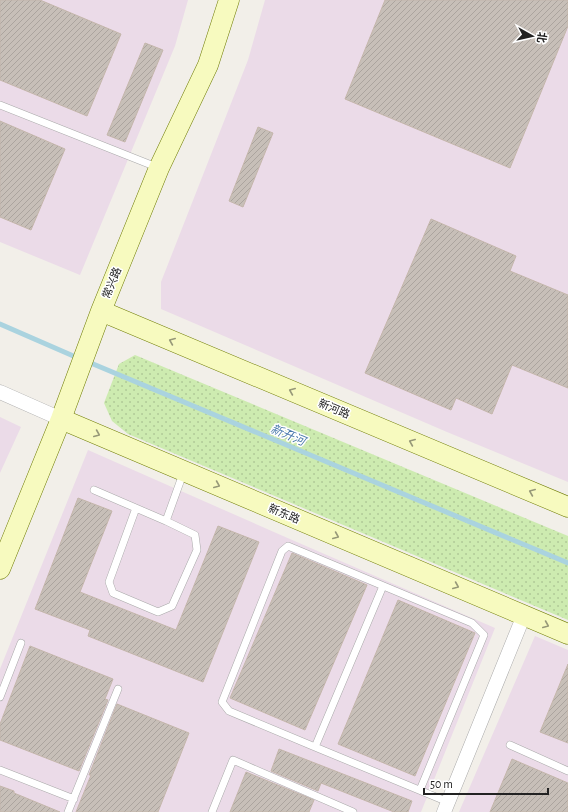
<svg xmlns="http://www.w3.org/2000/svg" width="568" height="812" font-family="'Alegreya Sans','Noto Sans SC',sans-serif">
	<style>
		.industrial { fill: #ebdbe8 }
		.grass { fill: url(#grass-dots) }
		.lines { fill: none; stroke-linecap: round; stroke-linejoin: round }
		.stream { stroke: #aad3df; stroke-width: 5 }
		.building { fill: url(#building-hatch); stroke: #c4b6ab }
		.lane-casing { stroke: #a9a9a9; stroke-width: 8 }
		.street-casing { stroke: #a9a9a9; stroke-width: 15 }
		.secondary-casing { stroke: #707d05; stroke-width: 21 }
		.lane { stroke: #fff; stroke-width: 7 }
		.street { stroke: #fff; stroke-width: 14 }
		.secondary { stroke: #f7fabf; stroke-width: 20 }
		.oneway { stroke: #979978 }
		.labels { text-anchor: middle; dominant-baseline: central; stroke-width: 3; stroke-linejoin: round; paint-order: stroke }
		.street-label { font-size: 11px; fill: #222; stroke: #fff }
		.water-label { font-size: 12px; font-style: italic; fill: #4a7aab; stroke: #fff }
	</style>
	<defs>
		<pattern id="grass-dots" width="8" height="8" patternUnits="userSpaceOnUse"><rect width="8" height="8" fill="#cdebb0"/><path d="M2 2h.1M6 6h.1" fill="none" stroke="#b0c997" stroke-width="1.8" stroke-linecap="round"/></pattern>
		<pattern id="building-hatch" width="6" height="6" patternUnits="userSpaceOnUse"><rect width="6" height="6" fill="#c7bfb8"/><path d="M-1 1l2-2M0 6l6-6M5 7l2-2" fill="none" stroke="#aba49e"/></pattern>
	</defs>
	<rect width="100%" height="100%" fill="#f2efe9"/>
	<!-- industrial -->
	<path class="industrial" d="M0,0H188L175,46L80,275L0,242Z
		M265,0H568V482L447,432L161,309V282L248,60Z
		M0,417L21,427L0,473Z
		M88,450L283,536L495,628L421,812H0V669Z
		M535,636L568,650V812H459Z"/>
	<!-- grass -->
	<path class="grass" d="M135,355L568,536V620L128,434L112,421L104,403L119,364Z"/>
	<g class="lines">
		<!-- stream -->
		<path class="stream" d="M0,324L78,358
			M86,361L568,563"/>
	</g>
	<!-- building -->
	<path class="building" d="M0,0H40L121,34L87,116L0,80Z
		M385,0H568V26L510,168L345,99Z
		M145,43L163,50L125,142L107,135Z
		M0,121L65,149L31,230L0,217Z
		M258,127L273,133L243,207L229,201Z
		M431,219L516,256L510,271L568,295V388L512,365L492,414L456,398L451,410L365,373Z
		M78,498L112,511L80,592L176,630L218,526L259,542L203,682L88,636L90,630L35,609Z
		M292,553L367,585L305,730L230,698Z
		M398,600L475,633L415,776L338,744Z
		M30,646L113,679L105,699L108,700L79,771L0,740V724Z
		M568,664V743L540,732Z
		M117,704L189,733L158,812H76L91,775H89Z
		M279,749L412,801L408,812H394L321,783L318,791L271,771Z
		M512,759L568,783V812H490Z
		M246,772L314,800L309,812H230Z
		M0,786L14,791V793L60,812H0Z"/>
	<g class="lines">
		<defs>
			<path id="lane" d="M0,105L159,168
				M94,490L166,521L184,471
				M136,508L109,582L113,593L158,612L172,606L197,550L195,535L166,521
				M383,586L315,747L448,802
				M0,697L21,643
				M510,745L568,771
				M315,747L229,711L222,702L282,551L288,546L472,623L484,635L420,790
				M0,770L74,799
				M68,812L118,689
				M212,812L233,760L353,812"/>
			<path id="street" d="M0,392L61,419
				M444,812L524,615"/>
			<path id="secondary" d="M101,311L568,507
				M61,419L568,634
				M0,569L61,419L101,311L159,168L208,65L229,0"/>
		</defs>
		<!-- lane casing -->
		<use href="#lane" class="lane-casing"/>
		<!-- street casing -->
		<use href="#street" class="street-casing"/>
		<!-- secondary casing -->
		<use href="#secondary" class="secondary-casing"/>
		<!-- lane -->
		<use href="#lane" class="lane"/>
		<!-- street -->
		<use href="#street" class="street"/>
		<!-- secondary -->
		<use href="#secondary" class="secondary"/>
	</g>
	<!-- one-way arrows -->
	<defs><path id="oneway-chevron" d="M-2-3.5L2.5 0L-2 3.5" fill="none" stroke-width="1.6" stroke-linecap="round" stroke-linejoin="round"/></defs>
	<g class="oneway">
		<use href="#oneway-chevron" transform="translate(172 341) rotate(-157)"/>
		<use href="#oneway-chevron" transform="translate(292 391) rotate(-157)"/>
		<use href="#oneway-chevron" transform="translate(97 434) rotate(23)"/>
		<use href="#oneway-chevron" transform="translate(412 442) rotate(-157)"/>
		<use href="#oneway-chevron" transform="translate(217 485) rotate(23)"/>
		<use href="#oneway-chevron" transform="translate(532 492) rotate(-157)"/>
		<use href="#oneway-chevron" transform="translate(336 536) rotate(23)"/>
		<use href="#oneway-chevron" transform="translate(456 586) rotate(23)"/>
		<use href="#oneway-chevron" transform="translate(546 625) rotate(23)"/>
	</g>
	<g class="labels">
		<!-- street labels -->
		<g class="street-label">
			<text transform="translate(112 283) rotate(-68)">常兴路</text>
			<text transform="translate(334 409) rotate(23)">新河路</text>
			<text transform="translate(284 514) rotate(23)">新东路</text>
		</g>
		<!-- water labels -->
		<g class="water-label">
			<text transform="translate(288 435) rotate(23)">新开河</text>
		</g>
	</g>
	<!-- north arrow -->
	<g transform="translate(532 36) rotate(98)" stroke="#ffffff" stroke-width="3" paint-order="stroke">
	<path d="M0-3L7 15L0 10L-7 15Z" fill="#222222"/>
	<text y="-6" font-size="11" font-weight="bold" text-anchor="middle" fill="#222222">北</text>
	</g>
	<!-- scale -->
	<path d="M424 788v6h124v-6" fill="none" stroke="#222222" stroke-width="2"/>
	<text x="430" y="788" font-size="12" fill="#222222" stroke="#ffffff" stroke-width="3" paint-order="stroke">50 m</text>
</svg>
